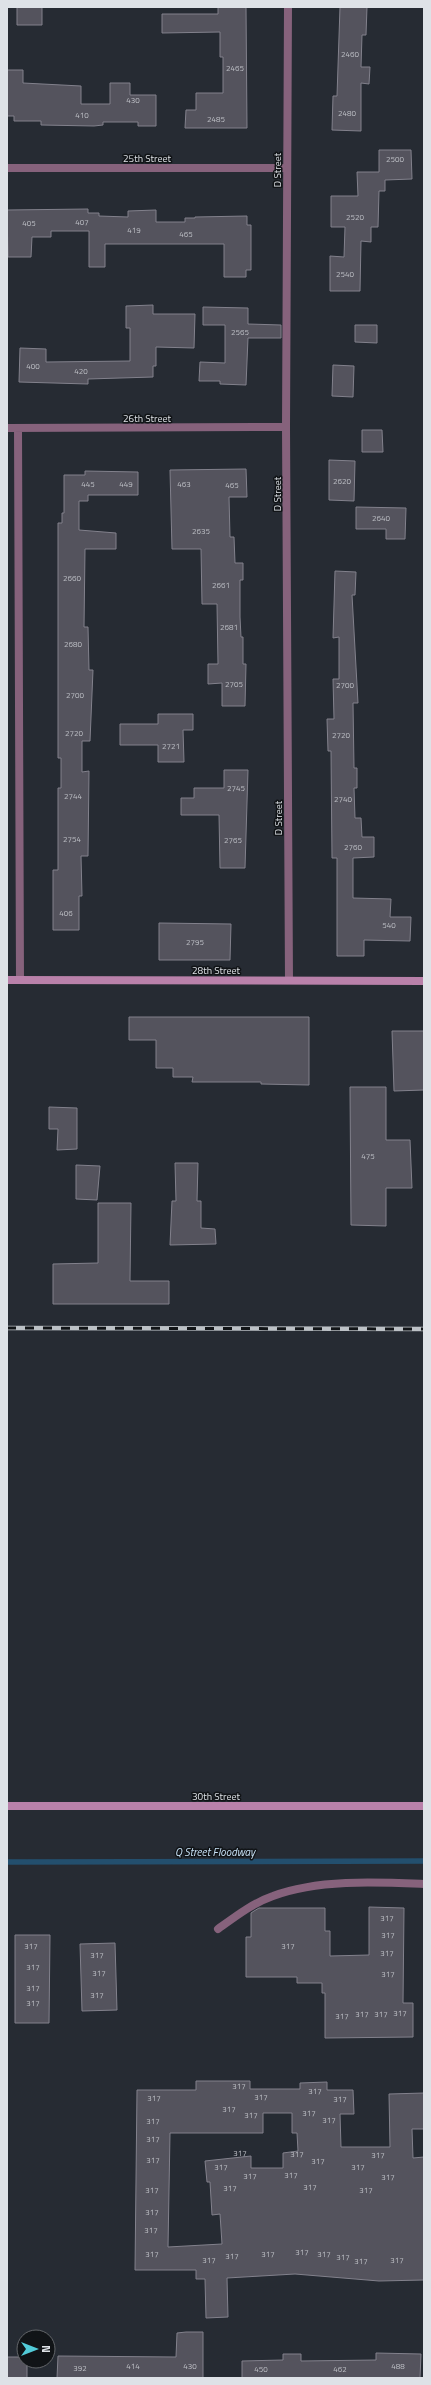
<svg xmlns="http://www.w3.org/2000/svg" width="431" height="2385" font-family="'Titillium Web',sans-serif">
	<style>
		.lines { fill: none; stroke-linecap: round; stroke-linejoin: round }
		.stream { stroke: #234f6e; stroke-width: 5.5 }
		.building { fill: #54535d; stroke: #82818c; fill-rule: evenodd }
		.lane { stroke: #86627c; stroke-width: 8 }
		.street { stroke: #86627c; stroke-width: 8 }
		.secondary { stroke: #b981aa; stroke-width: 8 }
		.rail-casing { stroke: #bcc1c6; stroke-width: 4.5 }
		.rail { stroke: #111417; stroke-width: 3; stroke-dasharray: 9; stroke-linecap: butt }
		.labels { text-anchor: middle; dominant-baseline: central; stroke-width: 3; stroke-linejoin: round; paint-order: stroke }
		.number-label { font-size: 8px; fill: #bcbec4 }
		.street-label { font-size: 10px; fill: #dee2e7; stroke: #111417 }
		.water-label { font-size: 11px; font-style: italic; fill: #c8e2f7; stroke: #111417 }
	</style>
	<rect width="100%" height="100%" fill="#262b33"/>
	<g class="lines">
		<!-- stream -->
		<path class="stream" d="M7,1862L424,1861"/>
	</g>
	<!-- building -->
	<path class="building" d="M17,7H42V25H17Z
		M218,7H246L247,128H185L186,110H196V93H223V57H220V32L162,33V14H218Z
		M340,7H367L366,35H362L361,67H370L369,84L361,83V131L332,130L333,96H337Z
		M7,70H23V83L81,86V104H110V83H130V95H156V126H138V122H103V125L94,126L41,125V121H14V116H7Z
		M379,150H411L412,179L385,180V191H379L378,227H371V242L361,241L360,291H330V256L344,257L345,227H331V196H358L357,172H379Z
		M88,209V213H99V216L128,217V211L156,210V222H185V218H195V217L247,216V225H251V270H246V277H224V244H105V267H89V231H51V237H32L31,257H8L7,210Z
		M153,305V314H195L194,348L156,347V366H153V377L88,379V384L19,382L20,348L46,349V362L130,361V328H126V306Z
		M203,307L248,308V324L281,325V338H248L246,385L220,384V381H199L200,362L225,363V325H203Z
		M355,325H377V343L355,342Z
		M333,365L354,366L353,397L332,396Z
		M362,430H382L383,452H362Z
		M329,460L355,461L354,501L329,500Z
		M246,469L247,497H229L230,537H234L235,563H243V580H240V617L241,637H243V664H246L245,706H222V683L208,684V664H218L217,604H202L201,549H172L170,470Z
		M85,471L138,472V495H88V501H79V530L116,533V549H85L84,627H88L89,670H93L90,741H82V772L89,771L88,856H81L82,896H79V930H53V870H58V788H61V758H58V523H62V513H64V475H85Z
		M356,507L406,508L405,539H386V529H356Z
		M335,571L356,572L355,595H352L358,703H353L354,768H357V788H354L355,818H361L362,837H374V857L353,858V898L391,899L390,917H411L410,941L364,940V956H337V858H332L331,751H328L327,719H334L333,679H339V637L333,638Z
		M158,714H193V730H183L184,762H158V745H120V724H158Z
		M224,770H248L245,868H220L219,815H181V798H194V788H224Z
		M159,923L231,924L230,960H159Z
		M129,1017H309V1085L261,1084V1082H192L193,1077H173V1068H156V1040H129Z
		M392,1031H424V1090L394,1091Z
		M350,1087H386V1140H410L412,1188H386V1226L351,1225Z
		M49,1107L77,1108V1149L57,1150L58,1129H49Z
		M175,1163H198L197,1201H201V1228L215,1229L216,1244L170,1245L172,1201H176Z
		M76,1165L100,1166L97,1200L76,1199Z
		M98,1203H131L130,1281H169V1304H53V1264L98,1263Z
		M369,1907L404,1908L403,2003H413V2037L325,2038V1993H322V1983H297V1977H246V1937H251V1913L254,1911L259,1908H325V1931H330V1956L369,1955Z
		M15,1935H50L49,2023H15Z
		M115,1943L117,2010L82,2011L80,1944Z
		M196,2081H250V2089H300V2083L327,2082V2090H353L354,2114H340L341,2147H390L389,2094L424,2093V2129H412L413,2158L424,2157V2280L379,2281L295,2274L227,2278L228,2317L206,2318L205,2279H196V2270H135L137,2090H196ZM263,2113H292V2133H297L298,2151L283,2153V2168H251V2156L205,2161L207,2182H210L212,2215L220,2214L222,2244L168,2247L170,2133H263Z
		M186,2332H203V2378H57L58,2356L176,2357L177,2333Z
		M376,2353L421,2354L420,2378H242V2361L283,2360V2354H301V2361L376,2360Z
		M7,2357H24V2361H27V2378H7Z"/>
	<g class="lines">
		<!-- lane -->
		<path class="lane" d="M218,1929C236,1916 253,1903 273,1896C318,1879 377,1882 424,1884"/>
		<!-- street -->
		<path class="street" d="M288,7L286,427L289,980
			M7,168H287
			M7,428L286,427
			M18,428L20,979"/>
		<!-- secondary -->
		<path class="secondary" d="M7,980L424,981
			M7,1806H424"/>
		<defs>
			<path id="rail" d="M7,1328L424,1329"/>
		</defs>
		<!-- rail casing -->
		<use href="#rail" class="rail-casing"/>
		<!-- rail -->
		<use href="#rail" class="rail"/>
	</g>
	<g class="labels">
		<!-- number labels -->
		<g class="number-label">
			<text x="350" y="54">2460</text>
			<text x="235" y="68">2465</text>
			<text x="133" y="100">430</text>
			<text x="347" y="113">2480</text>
			<text x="82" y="115">410</text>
			<text x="216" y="119">2485</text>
			<text x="395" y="159">2500</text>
			<text x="355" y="217">2520</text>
			<text x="82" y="222">407</text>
			<text x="29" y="223">405</text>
			<text x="134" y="230">419</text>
			<text x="186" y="234">465</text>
			<text x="345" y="274">2540</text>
			<text x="240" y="332">2565</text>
			<text x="33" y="366">400</text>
			<text x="81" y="371">420</text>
			<text x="342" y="481">2620</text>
			<text x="88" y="484">445</text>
			<text x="126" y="484">449</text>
			<text x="184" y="484">463</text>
			<text x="232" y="485">465</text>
			<text x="381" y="518">2640</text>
			<text x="201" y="531">2635</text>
			<text x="72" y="578">2660</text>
			<text x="221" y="585">2661</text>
			<text x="229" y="627">2681</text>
			<text x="73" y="644">2680</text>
			<text x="234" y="684">2705</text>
			<text x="345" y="685">2700</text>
			<text x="75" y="695">2700</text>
			<text x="74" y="733">2720</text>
			<text x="341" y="735">2720</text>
			<text x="171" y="746">2721</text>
			<text x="236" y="788">2745</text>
			<text x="73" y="796">2744</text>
			<text x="343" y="799">2740</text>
			<text x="72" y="839">2754</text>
			<text x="233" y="840">2765</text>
			<text x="353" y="847">2760</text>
			<text x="66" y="913">406</text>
			<text x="389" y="925">540</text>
			<text x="195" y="942">2795</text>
			<text x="368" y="1156">475</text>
			<text x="387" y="1918">317</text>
			<text x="388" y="1935">317</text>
			<text x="31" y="1946">317</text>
			<text x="288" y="1946">317</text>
			<text x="387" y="1953">317</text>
			<text x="97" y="1955">317</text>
			<text x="33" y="1967">317</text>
			<text x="99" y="1973">317</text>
			<text x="388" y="1974">317</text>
			<text x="33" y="1988">317</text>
			<text x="97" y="1995">317</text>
			<text x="33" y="2003">317</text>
			<text x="400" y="2013">317</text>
			<text x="362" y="2014">317</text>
			<text x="381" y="2014">317</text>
			<text x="342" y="2016">317</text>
			<text x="239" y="2086">317</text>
			<text x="315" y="2091">317</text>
			<text x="261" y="2097">317</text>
			<text x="154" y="2098">317</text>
			<text x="340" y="2099">317</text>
			<text x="229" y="2109">317</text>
			<text x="309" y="2113">317</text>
			<text x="251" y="2115">317</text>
			<text x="329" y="2120">317</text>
			<text x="153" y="2121">317</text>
			<text x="153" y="2139">317</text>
			<text x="240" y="2153">317</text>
			<text x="297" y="2154">317</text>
			<text x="378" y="2155">317</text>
			<text x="153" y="2160">317</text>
			<text x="318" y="2161">317</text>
			<text x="221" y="2167">317</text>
			<text x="358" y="2167">317</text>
			<text x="291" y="2175">317</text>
			<text x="250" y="2176">317</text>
			<text x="388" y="2177">317</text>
			<text x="310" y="2187">317</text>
			<text x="230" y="2188">317</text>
			<text x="152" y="2190">317</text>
			<text x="366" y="2190">317</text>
			<text x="152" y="2212">317</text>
			<text x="151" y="2230">317</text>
			<text x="302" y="2252">317</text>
			<text x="152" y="2254">317</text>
			<text x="268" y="2254">317</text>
			<text x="324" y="2254">317</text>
			<text x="232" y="2256">317</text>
			<text x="343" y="2257">317</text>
			<text x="209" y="2260">317</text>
			<text x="397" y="2260">317</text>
			<text x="361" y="2261">317</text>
			<text x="133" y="2366">414</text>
			<text x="190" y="2366">430</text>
			<text x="398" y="2366">488</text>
			<text x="80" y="2368">392</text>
			<text x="261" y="2369">450</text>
			<text x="340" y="2369">462</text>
		</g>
		<!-- street labels -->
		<g class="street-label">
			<text x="147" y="158">25th Street</text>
			<text transform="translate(277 170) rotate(-90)">D Street</text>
			<text x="147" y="418">26th Street</text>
			<text transform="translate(277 494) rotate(-90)">D Street</text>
			<text transform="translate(278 818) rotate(-90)">D Street</text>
			<text x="216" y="970">28th Street</text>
			<text x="216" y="1796">30th Street</text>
		</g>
		<!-- water labels -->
		<g class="water-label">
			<text x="215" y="1852">Q Street Floodway</text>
		</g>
	</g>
	<!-- border -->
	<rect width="431" height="2385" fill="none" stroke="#dee2e7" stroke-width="16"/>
	<!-- north arrow -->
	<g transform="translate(36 2349) rotate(90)"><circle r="19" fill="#111417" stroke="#63666a"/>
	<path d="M0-3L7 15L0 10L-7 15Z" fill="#52cbd8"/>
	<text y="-6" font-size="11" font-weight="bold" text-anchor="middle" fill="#dee2e7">N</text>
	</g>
</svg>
